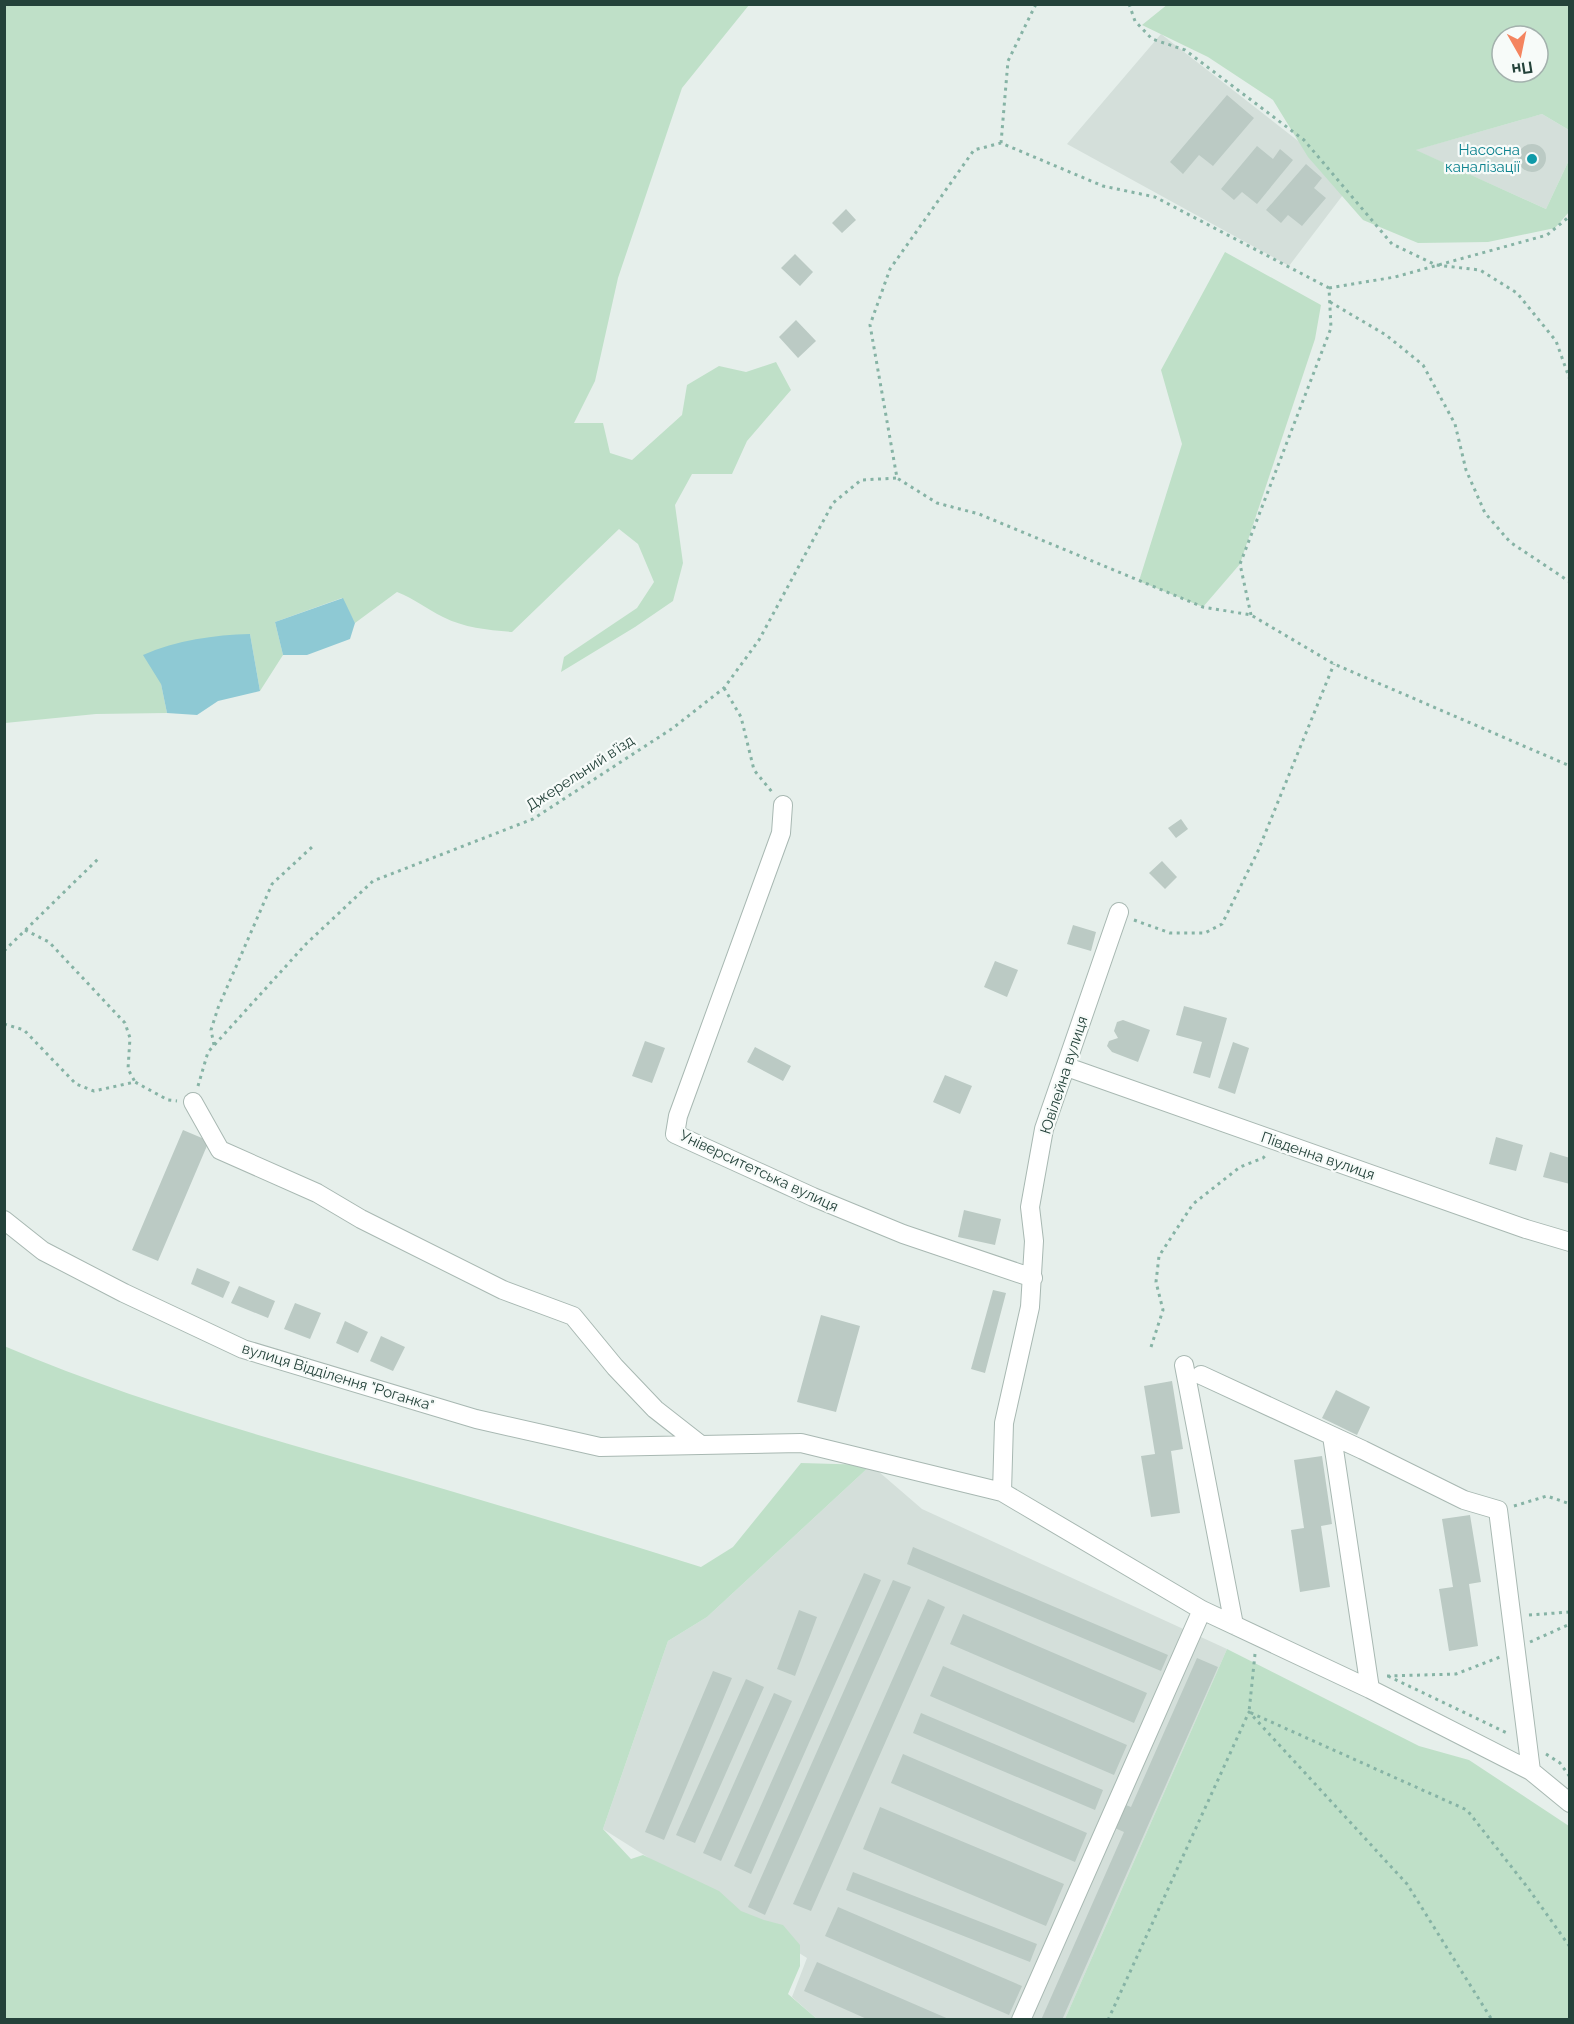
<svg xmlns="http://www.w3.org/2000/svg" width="1574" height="2024" font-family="Raleway,sans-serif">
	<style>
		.built { fill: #d4dfda }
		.green { fill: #bfe0c8; fill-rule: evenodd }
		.water { fill: #8ec9d4 }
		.building { fill: #bbcac4 }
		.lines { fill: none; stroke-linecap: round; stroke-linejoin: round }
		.minor-casing { stroke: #a8b8b2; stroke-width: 20 }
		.path { stroke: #86b3a5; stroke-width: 3; stroke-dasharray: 3 4.5; stroke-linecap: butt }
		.minor { stroke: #fff; stroke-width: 18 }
		.culture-dot { fill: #0f9aa8; stroke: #f7fbf9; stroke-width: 2 }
		.labels { text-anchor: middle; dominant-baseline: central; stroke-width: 4.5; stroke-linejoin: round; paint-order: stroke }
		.culture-label { font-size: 15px; fill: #0d838f; stroke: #f7fbf9; text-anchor: end }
		.street-label { font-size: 15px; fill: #24423a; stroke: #f7fbf9 }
	</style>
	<rect width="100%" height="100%" fill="#e6efeb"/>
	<!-- built -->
	<path class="built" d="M1161,34L1352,183L1289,266L1067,144Z
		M1542,114L1569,130V160L1546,209L1415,150Z
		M871,1465L922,1509L1227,1649L1065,2019H817L792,1997L807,1958L603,1829L668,1641L707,1617Z"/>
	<!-- green -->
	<path class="green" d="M1168,4L1569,5V130L1542,114L1416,150L1546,209L1569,160V212L1555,228L1488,242L1418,243L1363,220L1308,157L1273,100L1208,57L1142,25ZM1502,36H1538V72H1502Z
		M4,5H749L682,88L618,278L595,381L574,423H603L610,453L632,460L682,415L687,385L719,366L746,372L776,362L791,390L747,441L732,474H692L675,505L683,563L673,601L635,627L561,672L564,657L637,608L654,582L638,544L619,529L512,632C488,630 465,628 443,617C427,609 415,599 397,592L355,623L342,598L275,622L283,655L260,691L250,634L161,684L167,713L96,714L5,723Z
		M1225,252L1321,305L1315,339L1240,564L1203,607L1139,581L1182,444L1161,370Z
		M4,1346C131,1400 264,1437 396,1475C498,1505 600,1535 701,1567L733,1547L801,1463L871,1465L707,1617L668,1641L603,1829L631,1859L643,1855L719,1891L741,1911L764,1920L783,1925L800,1945V1966L788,1994L817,2019H5Z
		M1227,1649L1419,1746L1469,1760L1569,1826V2019H1065Z"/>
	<!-- water -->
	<path class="water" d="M343,598L355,623L350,639L307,655H283L275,622Z
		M250,634L260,691L218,701L197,715L167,713L161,684L143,655C177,640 214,635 250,634Z"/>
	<!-- building -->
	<path class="building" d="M1227,95L1254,118L1213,166L1199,155L1183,174L1170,162Z
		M1518 158a14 14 0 1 1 28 0a14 14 0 1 1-28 0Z
		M1257,146L1273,159L1280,149L1293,160L1257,204L1242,192L1234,200L1221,189Z
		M1306,164L1322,178L1314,188L1326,198L1302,226L1288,215L1281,223L1266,210Z
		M846,209L856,220L842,233L832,223Z
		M795,254L813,272L800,286L781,268Z
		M796,320L816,341L798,358L779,337Z
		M1181,819L1188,829L1176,838L1168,828Z
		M1162,861L1177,877L1165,889L1149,873Z
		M1073,925L1096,932L1091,951L1067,944Z
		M995,961L1018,970L1007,997L984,987Z
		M1184,1006L1227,1018L1210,1078L1193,1073L1202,1042L1176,1035Z
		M1123,1020L1150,1030L1138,1062L1112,1052L1107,1046L1109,1041L1118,1038L1114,1031L1117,1022Z
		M645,1041L665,1048L652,1083L632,1076Z
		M1233,1042L1249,1048L1235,1094L1218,1088Z
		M755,1047L791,1066L783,1081L747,1062Z
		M945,1075L972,1086L960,1114L933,1102Z
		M183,1130L209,1141L158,1261L132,1250Z
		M1496,1137L1523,1145L1516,1171L1489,1164Z
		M1550,1152L1570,1158V1184L1543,1177Z
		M964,1210L1001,1219L995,1245L958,1237Z
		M197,1268L230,1282L223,1298L191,1284Z
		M239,1286L275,1301L268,1318L231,1303Z
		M993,1290L1006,1293L985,1373L971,1369Z
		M295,1303L321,1313L310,1339L284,1329Z
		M821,1315L860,1326L836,1412L797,1402Z
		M345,1321L368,1332L358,1353L336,1343Z
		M381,1336L405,1347L393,1371L370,1361Z
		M1172,1381L1183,1449L1171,1451L1180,1513L1151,1517L1141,1456L1155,1454L1144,1386Z
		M1336,1390L1370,1407L1357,1435L1322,1418Z
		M1322,1456L1332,1524L1321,1526L1330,1587L1300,1592L1291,1530L1304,1528L1294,1460Z
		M1470,1515L1481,1582L1469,1584L1478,1646L1449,1651L1439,1589L1453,1587L1442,1519Z
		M913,1547L1168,1655L1161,1671L907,1564Z
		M864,1573L881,1580L751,1874L734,1866Z
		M893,1580L911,1587L765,1915L748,1907Z
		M928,1599L945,1607L811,1911L793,1904Z
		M799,1610L817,1617L795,1676L777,1669Z
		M963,1614L1147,1693L1134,1723L950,1644Z
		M1197,1658L1218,1667L1062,2020H1041L1124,1832L1108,1825L1118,1802L1131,1807Z
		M943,1666L1127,1745L1114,1775L930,1696Z
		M713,1671L732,1678L664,1840L645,1832Z
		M746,1679L764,1687L695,1843L676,1835Z
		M774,1693L792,1701L721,1861L703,1853Z
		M921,1713L1103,1790L1095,1810L913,1733Z
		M903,1754L1087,1833L1075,1862L891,1783Z
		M880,1807L1064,1884L1046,1926L863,1849Z
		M853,1872L1037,1944L1030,1962L846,1890Z
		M838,1907L1022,1986L1009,2015L825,1936Z
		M817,1962L951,2020H869L804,1991Z"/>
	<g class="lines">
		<defs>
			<path id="minor" d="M783,805L781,833L678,1116L675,1134L813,1197L903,1234L1033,1278
				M1067,1067L1526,1229L1570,1242
				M193,1102L220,1150L317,1193L361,1219L503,1290L573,1316L615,1367L655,1409L701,1445
				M4,1220L43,1251L124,1293L243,1349L476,1419L600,1447L801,1443L1002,1492L1202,1610L1370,1689L1531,1771L1570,1803
				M1184,1365L1234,1625
				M1201,1375L1363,1450L1464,1500L1498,1510L1531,1771
				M1332,1436L1370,1689
				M1002,1492L1004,1423L1030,1307L1034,1241L1030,1207L1044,1129L1119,912
				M1021,2020L1202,1610"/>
		</defs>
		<!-- minor casing -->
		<use href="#minor" class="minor-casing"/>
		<!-- path -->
		<path class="path" d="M1129,4L1135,21L1152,39L1185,50L1304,140L1392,244L1436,265L1480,270L1517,293L1556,341L1570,380
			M1001,143L1008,61L1036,4
			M1329,288L1395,277L1547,235L1570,216
			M1330,302L1386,335L1423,365L1455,424L1466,470L1485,513L1510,542L1570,582
			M1251,615L1240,564L1331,328L1329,288L1155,197L1103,186L1001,143L974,150L890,269L870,325L897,478L937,503L979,514L1203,607L1251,615L1334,664L1570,766
			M724,688L741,717L754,770L772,792
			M1134,920L1170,933H1205L1222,924L1258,851L1334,664
			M25,930L49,942L125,1023L130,1038L128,1069L135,1082
			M4,951L99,858
			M4,1024L24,1030L76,1084L94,1091L135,1082L168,1100L177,1101
			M214,1045L211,1030L218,1008L272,884L312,847
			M198,1086L208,1052L306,944L373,881L533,819L673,728L724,688L759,640L833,503L861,480L897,478
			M1151,1347L1163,1310L1156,1282L1159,1256L1193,1204L1240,1167L1263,1158L1265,1156
			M1514,1506L1547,1496L1570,1504
			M1529,1615L1570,1612
			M1530,1642L1570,1624
			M1255,1654L1249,1712L1467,1810L1528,1888L1570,1947
			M1387,1676L1456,1674L1500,1657
			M1388,1676L1509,1734
			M1546,1754L1560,1763L1570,1777
			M1108,2020L1249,1712L1407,1884L1492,2020"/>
		<!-- minor -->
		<use href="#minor" class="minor"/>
	</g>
	<!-- markers -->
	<circle class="culture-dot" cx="1532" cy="159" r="6"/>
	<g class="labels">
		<!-- culture labels -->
		<g class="culture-label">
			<text x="1520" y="150">Насосна<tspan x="1520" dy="17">каналізації</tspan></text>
		</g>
		<!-- street labels -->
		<g class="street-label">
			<text transform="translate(580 773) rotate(-33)">Джерельний в’їзд</text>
			<text transform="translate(1064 1075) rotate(-72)">Ювілейна вулиця</text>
			<text transform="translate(1318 1156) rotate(19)">Південна вулиця</text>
			<text transform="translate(759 1171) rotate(25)">Університетська вулиця</text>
			<text transform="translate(338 1377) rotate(17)">вулиця Відділення "Роганка"</text>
		</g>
	</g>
	<!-- border -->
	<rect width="1574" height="2024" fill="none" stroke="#24423a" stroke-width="12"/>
	<!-- north arrow -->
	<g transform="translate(1520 54) rotate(171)"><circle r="28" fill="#f7fbf9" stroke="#a3b1ad" stroke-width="1.5"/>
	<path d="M0-4.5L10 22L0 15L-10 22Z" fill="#f4845f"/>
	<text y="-9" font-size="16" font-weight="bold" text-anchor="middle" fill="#24423a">Пн</text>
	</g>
</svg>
